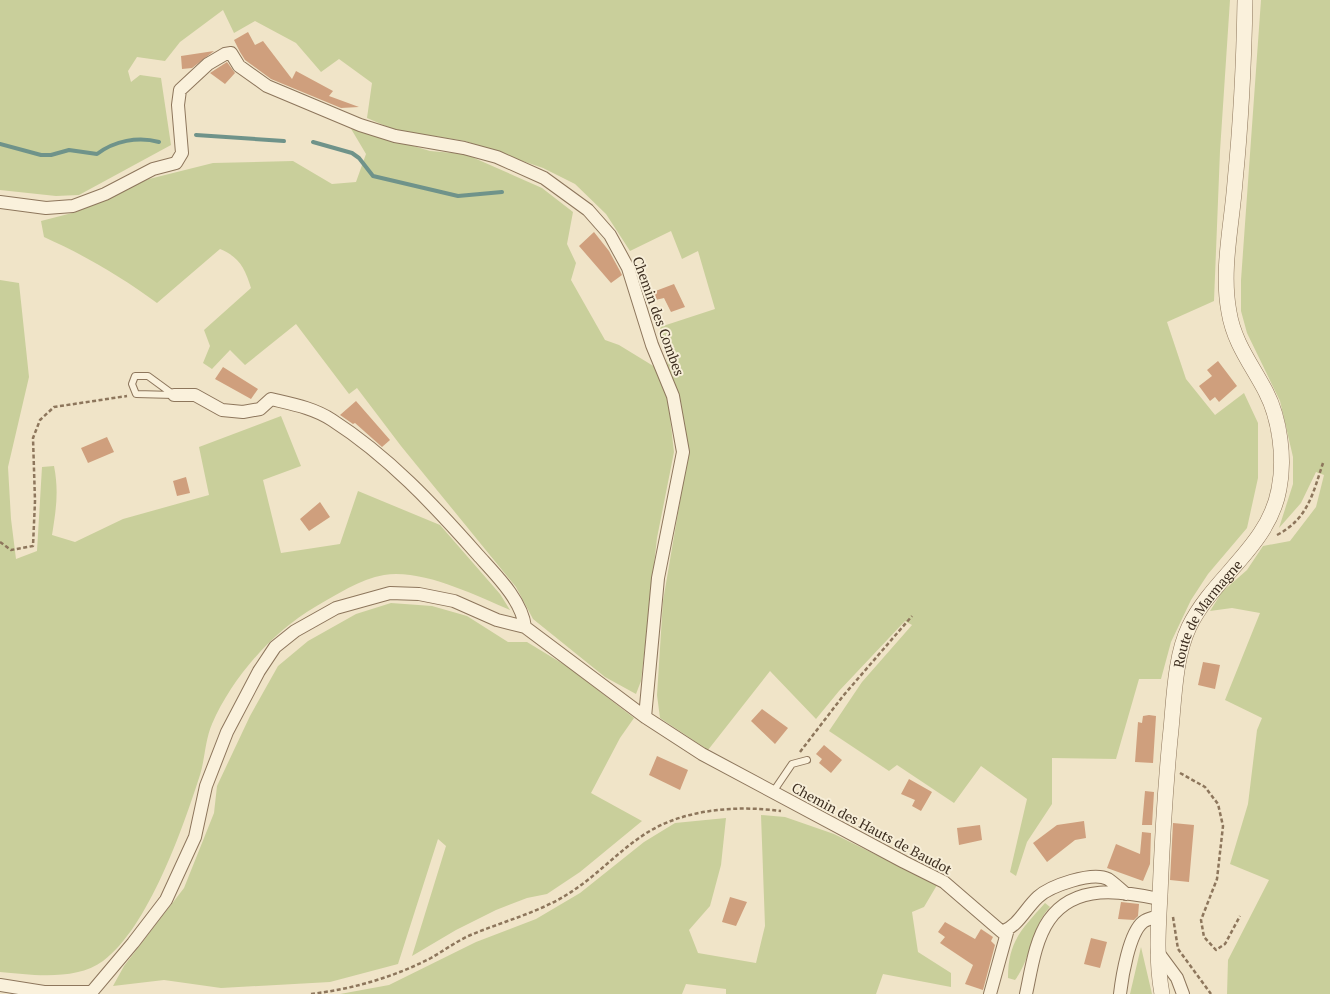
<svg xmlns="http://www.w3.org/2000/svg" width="1330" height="994" font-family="'PT Serif',serif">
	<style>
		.green { fill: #c9cf9b }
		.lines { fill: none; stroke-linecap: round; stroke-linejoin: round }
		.stream { stroke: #6f938a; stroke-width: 4 }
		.building { fill: #cf9f7d }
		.service-casing { stroke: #8d765c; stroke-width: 8 }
		.minor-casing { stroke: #8d765c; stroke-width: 14 }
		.tertiary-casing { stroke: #8d765c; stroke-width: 16 }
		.path { stroke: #8d765c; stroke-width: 2.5; stroke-dasharray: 4 2.5; stroke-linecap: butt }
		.service { stroke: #faf1dc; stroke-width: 6 }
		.minor { stroke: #faf1dc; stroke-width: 12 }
		.tertiary { stroke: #faf1dc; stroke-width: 15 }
		.labels { text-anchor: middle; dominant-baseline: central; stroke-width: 4; stroke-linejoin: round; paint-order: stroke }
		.street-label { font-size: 14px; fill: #3d2e20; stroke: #f7eed8 }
	</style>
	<rect width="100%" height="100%" fill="#f0e4c8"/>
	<!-- green -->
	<path class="green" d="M0,0H1230L1220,151L1214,301L1167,322L1186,379L1215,415L1244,393L1258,423V478L1247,528L1208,574L1191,600L1171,642L1161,679H1139L1116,759L1052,758V804L1027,842L1016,876L1010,872L1027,799L981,766L954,803L897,765L889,771L829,731L862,682L912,625L905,621L839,691L816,719L770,671L708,750L660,718L657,695L663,601L687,460L660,327L715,309L698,251L682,259L671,231L630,251L606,214L575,184L543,168L465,141L395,130L367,118L372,83L339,59L321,72L296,43L255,21L234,33L223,10L180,42L165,61L137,57L128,71L131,82L140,75L161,78L171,145L79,195L56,196L0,190Z
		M1261,0H1330V994H1227L1228,960L1269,880L1230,864L1248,804L1257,730L1262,718L1225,700L1260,613L1232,608L1210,611L1222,592L1247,570L1263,546L1290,541L1316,507L1324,475L1316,472L1301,503L1279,528L1293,484V457L1280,401L1247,333L1241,311V280Z
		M350,127L430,151L465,154L542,188L573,212L567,244L576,263L571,280L605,340L619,345L655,367L668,400L674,452L657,538L641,681L636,694L605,677L533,619L516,587L401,446L357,388L349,394L296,324L245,365L230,350L212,369L203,363L210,346L204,330L251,288C245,268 239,257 220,249L157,303C120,276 86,256 44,237L41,221L76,212L149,179L213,163L293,161L332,184L356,182L366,154Z
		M0,280L19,283L29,377L8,467L11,519L16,559L37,551L42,467L54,466C59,491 56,510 52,535L75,542L123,519L209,495L199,447L281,416L301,466L263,480L281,553L340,544L358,491L440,525L500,594L510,610C474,595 423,569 384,575C360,579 336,595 315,607C272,632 232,678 212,724C205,740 205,759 200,775C183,828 148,928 103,961C76,981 32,975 0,972Z
		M391,603L432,606L467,616L508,642H527L568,667L634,718L620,738L591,793L642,821L580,872L547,894L527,898L496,910L456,930L412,956L446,846L438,839L398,964L330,982L221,988L164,980L113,986L124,966L184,888L214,813L217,786L250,716L278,666L308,641L356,614Z
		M761,815L785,817L834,834L937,885L924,907L912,912L918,952L951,973V987L883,974L876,994H726V989L686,984L682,994H340L389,985L476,942L536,919L580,893L644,842L675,823L726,818L721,865L710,906L689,930L698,953L756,963L765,926Z
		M1045,903L1050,907C1031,927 1032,958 1015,980L1008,978C1008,941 1022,929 1045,903Z
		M1141,947L1152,994H1130Z"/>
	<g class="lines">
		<!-- stream -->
		<path class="stream" d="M196,135L284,141
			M313,142L352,153L359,158L373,176L458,196L502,192
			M0,144L41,155H51L69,150L97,154C114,141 138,136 159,142"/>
	</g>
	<!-- building -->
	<path class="building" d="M248,32L255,45L263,41L292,79L296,71L333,91L329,96L359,107L341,108L271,79L245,60L240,52L234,40Z
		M214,51L192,68L182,69L181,56Z
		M227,62L235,73L225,84L210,73Z
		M594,232L609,251L620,271L622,275L611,283L579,246Z
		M674,284L685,307L671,312L664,298L647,302L645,295Z
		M1218,361L1237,386L1219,402L1215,397L1210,401L1199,386L1212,376L1207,370Z
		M223,367L258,389L251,399L215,379Z
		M356,401L390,440L382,447L355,423L353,424L340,415Z
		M107,437L114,452L88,463L81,448Z
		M186,477L190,493L177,496L173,481Z
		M320,502L330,517L309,531L300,519Z
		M1203,662L1220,665L1215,689L1198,685Z
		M762,709L788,728L775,744L751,721Z
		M1149,715L1156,716L1153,763L1135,762L1138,722L1142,723L1143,716Z
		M824,745L842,760L831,773L819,763L822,759L816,754Z
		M657,756L688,770L680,790L649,775Z
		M909,779L932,792L921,811L912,806L915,800L901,794Z
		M1145,791L1154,792L1152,825H1142Z
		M1084,821L1086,838L1075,840L1047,862L1033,843L1057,825Z
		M1173,823L1194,825L1189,882L1170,880Z
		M980,825L982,840L959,845L957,828Z
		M1142,832L1151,833L1150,864L1143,881L1107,868L1116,844L1140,854Z
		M730,897L747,902L736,926L722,922Z
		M1121,902L1139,904L1138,916L1134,920L1118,919Z
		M945,922L975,939L981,929L993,937L991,941L995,945L983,990L965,984L973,965L940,943L945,937L938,932Z
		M1091,938L1107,942L1100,968L1084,964Z"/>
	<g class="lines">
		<defs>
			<path id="service" d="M135,376H148L174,395L136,394L132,384Z
				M773,792L792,764L807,760"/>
			<path id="minor" d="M0,202L46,208L73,206L105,194L153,169L176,163L182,153L178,105L180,90L208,64L225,54L231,53L239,66L267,86L360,125L395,136L464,148L497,157L544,178L588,210L610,235L628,268L652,345L673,396L683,452L658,578L645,717
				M174,395H195L222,410L243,412L260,409L271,399C292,404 314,408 332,420C388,456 434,505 478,555C495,574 522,600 525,627
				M1157,951L1177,978L1183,994
				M0,985L44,992H90
				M90,994L133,943L166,900L195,837L206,786L227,732L259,671L275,647L295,631L336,608L390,593L419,594L454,601L497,620L525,627L645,717L702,754L904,862L944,882L1002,932C1019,925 1025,909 1038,897C1050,886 1092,871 1108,879C1114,883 1120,889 1126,894
				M990,994L1008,929
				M1026,994C1031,971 1035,940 1049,920C1075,883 1122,891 1159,899
				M1120,994C1122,977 1129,933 1143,922C1147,919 1153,918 1158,916"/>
			<g id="tertiary">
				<path id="s1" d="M1162,994C1156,961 1158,929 1160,895C1162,843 1165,792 1170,739C1174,705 1174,658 1189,627C1213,577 1269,546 1279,489C1285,459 1280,419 1266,392C1252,365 1234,343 1229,312C1221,270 1232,224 1235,182C1241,122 1244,61 1245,0"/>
			</g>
		</defs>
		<!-- service casing -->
		<use href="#service" class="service-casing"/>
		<!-- minor casing -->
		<use href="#minor" class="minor-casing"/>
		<!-- tertiary casing -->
		<use href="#tertiary" class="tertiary-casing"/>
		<!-- path -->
		<path class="path" d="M1277,535C1308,519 1313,493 1323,463
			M0,542L11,550L33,546L35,501L33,438L40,420L54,407L127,396
			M800,752L843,696L912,616
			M1180,773L1205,787L1218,804L1223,826L1217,879L1201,920L1204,937L1216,950L1225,944L1240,916
			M1173,917L1178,949L1211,994
			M311,994C353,989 394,977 431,958C445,950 458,940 473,934C507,920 544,911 574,890C598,874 618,852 642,836C681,809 736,805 781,811"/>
		<!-- service -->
		<use href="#service" class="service"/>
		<!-- minor -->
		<use href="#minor" class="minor"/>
		<!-- tertiary -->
		<use href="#tertiary" class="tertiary"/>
	</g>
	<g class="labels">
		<!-- street labels -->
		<g class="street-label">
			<text transform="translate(659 316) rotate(70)">Chemin des Combes</text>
			<text stroke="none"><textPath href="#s1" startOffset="390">Route de Marmagne</textPath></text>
			<text transform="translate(872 828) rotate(28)">Chemin des Hauts de Baudot</text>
		</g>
	</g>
</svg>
